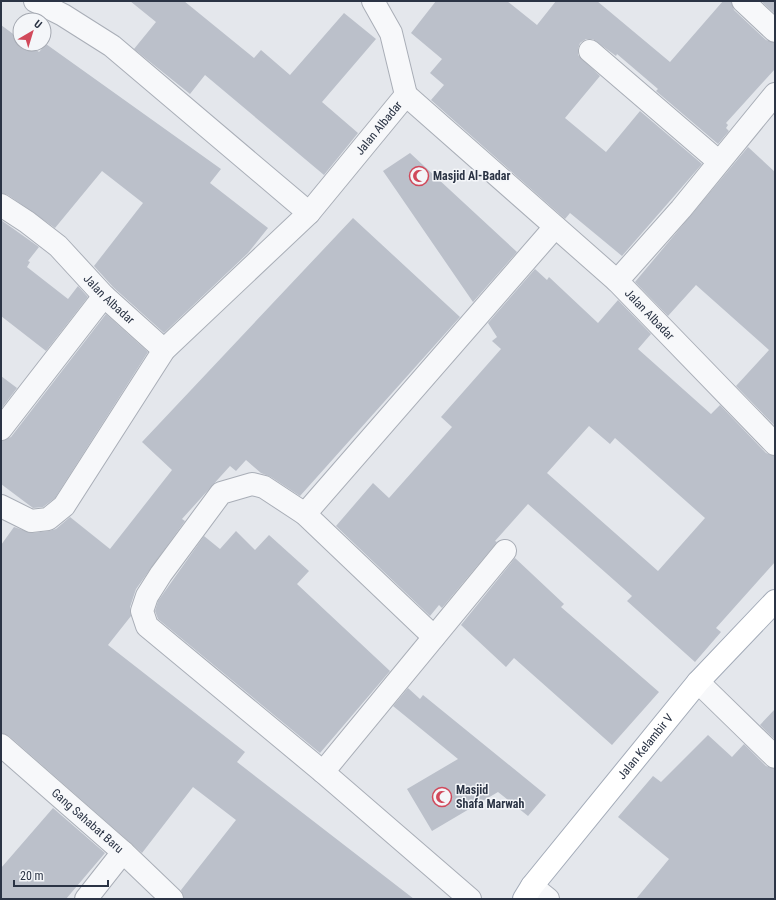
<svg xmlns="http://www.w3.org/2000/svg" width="776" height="900" font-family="'Roboto Condensed',sans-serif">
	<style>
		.building { fill: #bbc0ca; fill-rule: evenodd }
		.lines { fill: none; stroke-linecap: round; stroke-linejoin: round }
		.minor-casing { stroke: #a9aeb7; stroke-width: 24 }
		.primary-casing { stroke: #a3abb8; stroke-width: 24 }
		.minor { stroke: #f7f8fa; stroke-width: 22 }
		.primary { stroke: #fff; stroke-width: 22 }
		.labels { text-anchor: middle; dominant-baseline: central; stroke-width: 3; stroke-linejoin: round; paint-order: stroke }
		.street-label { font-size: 12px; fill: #2b3445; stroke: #f4f6f9 }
		.poi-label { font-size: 12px; font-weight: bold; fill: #2b3445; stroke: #f4f6f9; text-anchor: start }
	</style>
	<rect width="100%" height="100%" fill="#e4e7ec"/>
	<!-- building -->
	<path class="building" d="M130,1H184L254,58L261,50L290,75L344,13L376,39L322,102L358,133L324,175L205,75L190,94L134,49L156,22Z
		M436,1H507L537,25L556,1H597L670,62L723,1H731L734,10L766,40L775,43V69L726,123L728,125L726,128L729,131L718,144L656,91L658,89L617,54L616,56L593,39H586L580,43L578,49V55L600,76L565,118L606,152L640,111L702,164L622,256L570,213L565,219L431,100L444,85L430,73L442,59L411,33Z
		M761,1H775V14Z
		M1,25L20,39V44H28L39,52L46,44L221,169L210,183L268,228L248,253L164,333L113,287L94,266L143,203L102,171L55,228L8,195L1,193Z
		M748,147L775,172V426L736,386L769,350L696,285L668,316L635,282Z
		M410,153L517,252L473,302L383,171Z
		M353,218L460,317L300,496L271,477L261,473L246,460L236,471L230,466L182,519L185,521L136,589L130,607L131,616L108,645L245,752L237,762L414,899H184L181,890L236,820L193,787L142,853L9,736L1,733V545L14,527L32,533L49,531L56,529L70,517L110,549L172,470L142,442Z
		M1,220L39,247L28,261L30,262L27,267L68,299L78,286L88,297L46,351L1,316Z
		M535,269L547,280L549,277L598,323L618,300L651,334L638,349L711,414L720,405L766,453L775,456V562L716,628L721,632L695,662L627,601L632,596L528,504L495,541L497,542L442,608L439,605L430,616L336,526L373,483L389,498L452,427L441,417L501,349L492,341L497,337L488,323ZM589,426L610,444L615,438L705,518L658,571L547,473Z
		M106,314L148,352L55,498L43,507L33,508L1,484V441L11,437Z
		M1,376L17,388L1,409Z
		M236,531L255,550L269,535L309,571L297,584L390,671L320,753L158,619L155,611L158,601L204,536L220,549Z
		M515,558L564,604L561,607L659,692L612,745L514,658L506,667L461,625Z
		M408,688L420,699L423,695L546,795L528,816L498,792L432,831L407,789L458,759L393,706Z
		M775,709V740L760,725Z
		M708,735L732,757L744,744L766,766L775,769V899H636L669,859L618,817L653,776L661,782Z
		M53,808L105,853L66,899H1V868Z"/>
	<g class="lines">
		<defs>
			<g id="minor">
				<path d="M35,1L63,15L112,46L309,213"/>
				<path d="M373,1L391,33L406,95"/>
				<path d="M743,1L775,31"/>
				<path d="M590,51L718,161"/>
				<path id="s1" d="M406,95L617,281L775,444"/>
				<path id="s2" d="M1,205L27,222L58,246L104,296L164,350"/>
				<path d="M617,281L681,209L775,94"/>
				<path d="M1,429L104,296"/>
				<path id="s3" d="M1,506L31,521L48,519L64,506L164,350L309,213L406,95"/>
				<path d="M305,514L555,227"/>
				<path d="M434,637L305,514L264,487L252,484L221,493L161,574L147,596L142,611L147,626L323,772L470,899"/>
				<path d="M698,682L775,757"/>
				<path id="s4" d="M1,745L123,852L172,899"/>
				<path d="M323,772L505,551"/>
				<path d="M532,886L548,899"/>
				<path d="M86,899L123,852"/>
			</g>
			<g id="primary">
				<path id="s5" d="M524,899L532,886L698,682L775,601"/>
			</g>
		</defs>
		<!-- minor casing -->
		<use href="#minor" class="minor-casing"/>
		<!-- primary casing -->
		<use href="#primary" class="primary-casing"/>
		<!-- minor -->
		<use href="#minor" class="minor"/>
		<!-- primary -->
		<use href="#primary" class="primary"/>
	</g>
	<!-- icons -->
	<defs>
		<symbol id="mosque-ring" viewBox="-11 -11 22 22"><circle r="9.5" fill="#f4f6f9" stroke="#d1495b" stroke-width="1.5"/><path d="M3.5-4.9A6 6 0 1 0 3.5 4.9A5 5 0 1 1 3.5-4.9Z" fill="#d1495b"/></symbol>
	</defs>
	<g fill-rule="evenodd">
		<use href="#mosque-ring" x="408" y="165" width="22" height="22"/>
		<use href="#mosque-ring" x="431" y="786" width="22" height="22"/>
	</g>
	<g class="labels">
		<!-- street labels -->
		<g class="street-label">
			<text stroke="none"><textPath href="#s3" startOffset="566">Jalan Albadar</textPath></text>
			<text stroke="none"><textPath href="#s2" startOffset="144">Jalan Albadar</textPath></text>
			<text stroke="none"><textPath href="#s1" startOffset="328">Jalan Albadar</textPath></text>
			<text stroke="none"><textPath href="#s5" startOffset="195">Jalan Kelambir V</textPath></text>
			<text stroke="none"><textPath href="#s4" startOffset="115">Gang Sahabat Baru</textPath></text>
		</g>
		<!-- poi labels -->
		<g class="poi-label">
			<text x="433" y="176">Masjid Al-Badar</text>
			<text x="456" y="790">Masjid<tspan x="456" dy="14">Shafa Marwah</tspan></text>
		</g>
	</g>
	<!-- border -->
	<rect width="776" height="900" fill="none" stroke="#2b3445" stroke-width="4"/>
	<!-- north arrow -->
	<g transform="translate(32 32) rotate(38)"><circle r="19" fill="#f4f6f9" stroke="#a4a8b1"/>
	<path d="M0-3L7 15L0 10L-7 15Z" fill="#d1495b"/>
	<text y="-6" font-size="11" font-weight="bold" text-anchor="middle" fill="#2b3445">U</text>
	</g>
	<!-- scale -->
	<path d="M14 880v6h94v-6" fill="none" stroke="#2b3445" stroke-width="2"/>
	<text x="20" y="880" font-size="12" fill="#2b3445" stroke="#f4f6f9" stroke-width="3" paint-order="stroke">20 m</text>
</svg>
